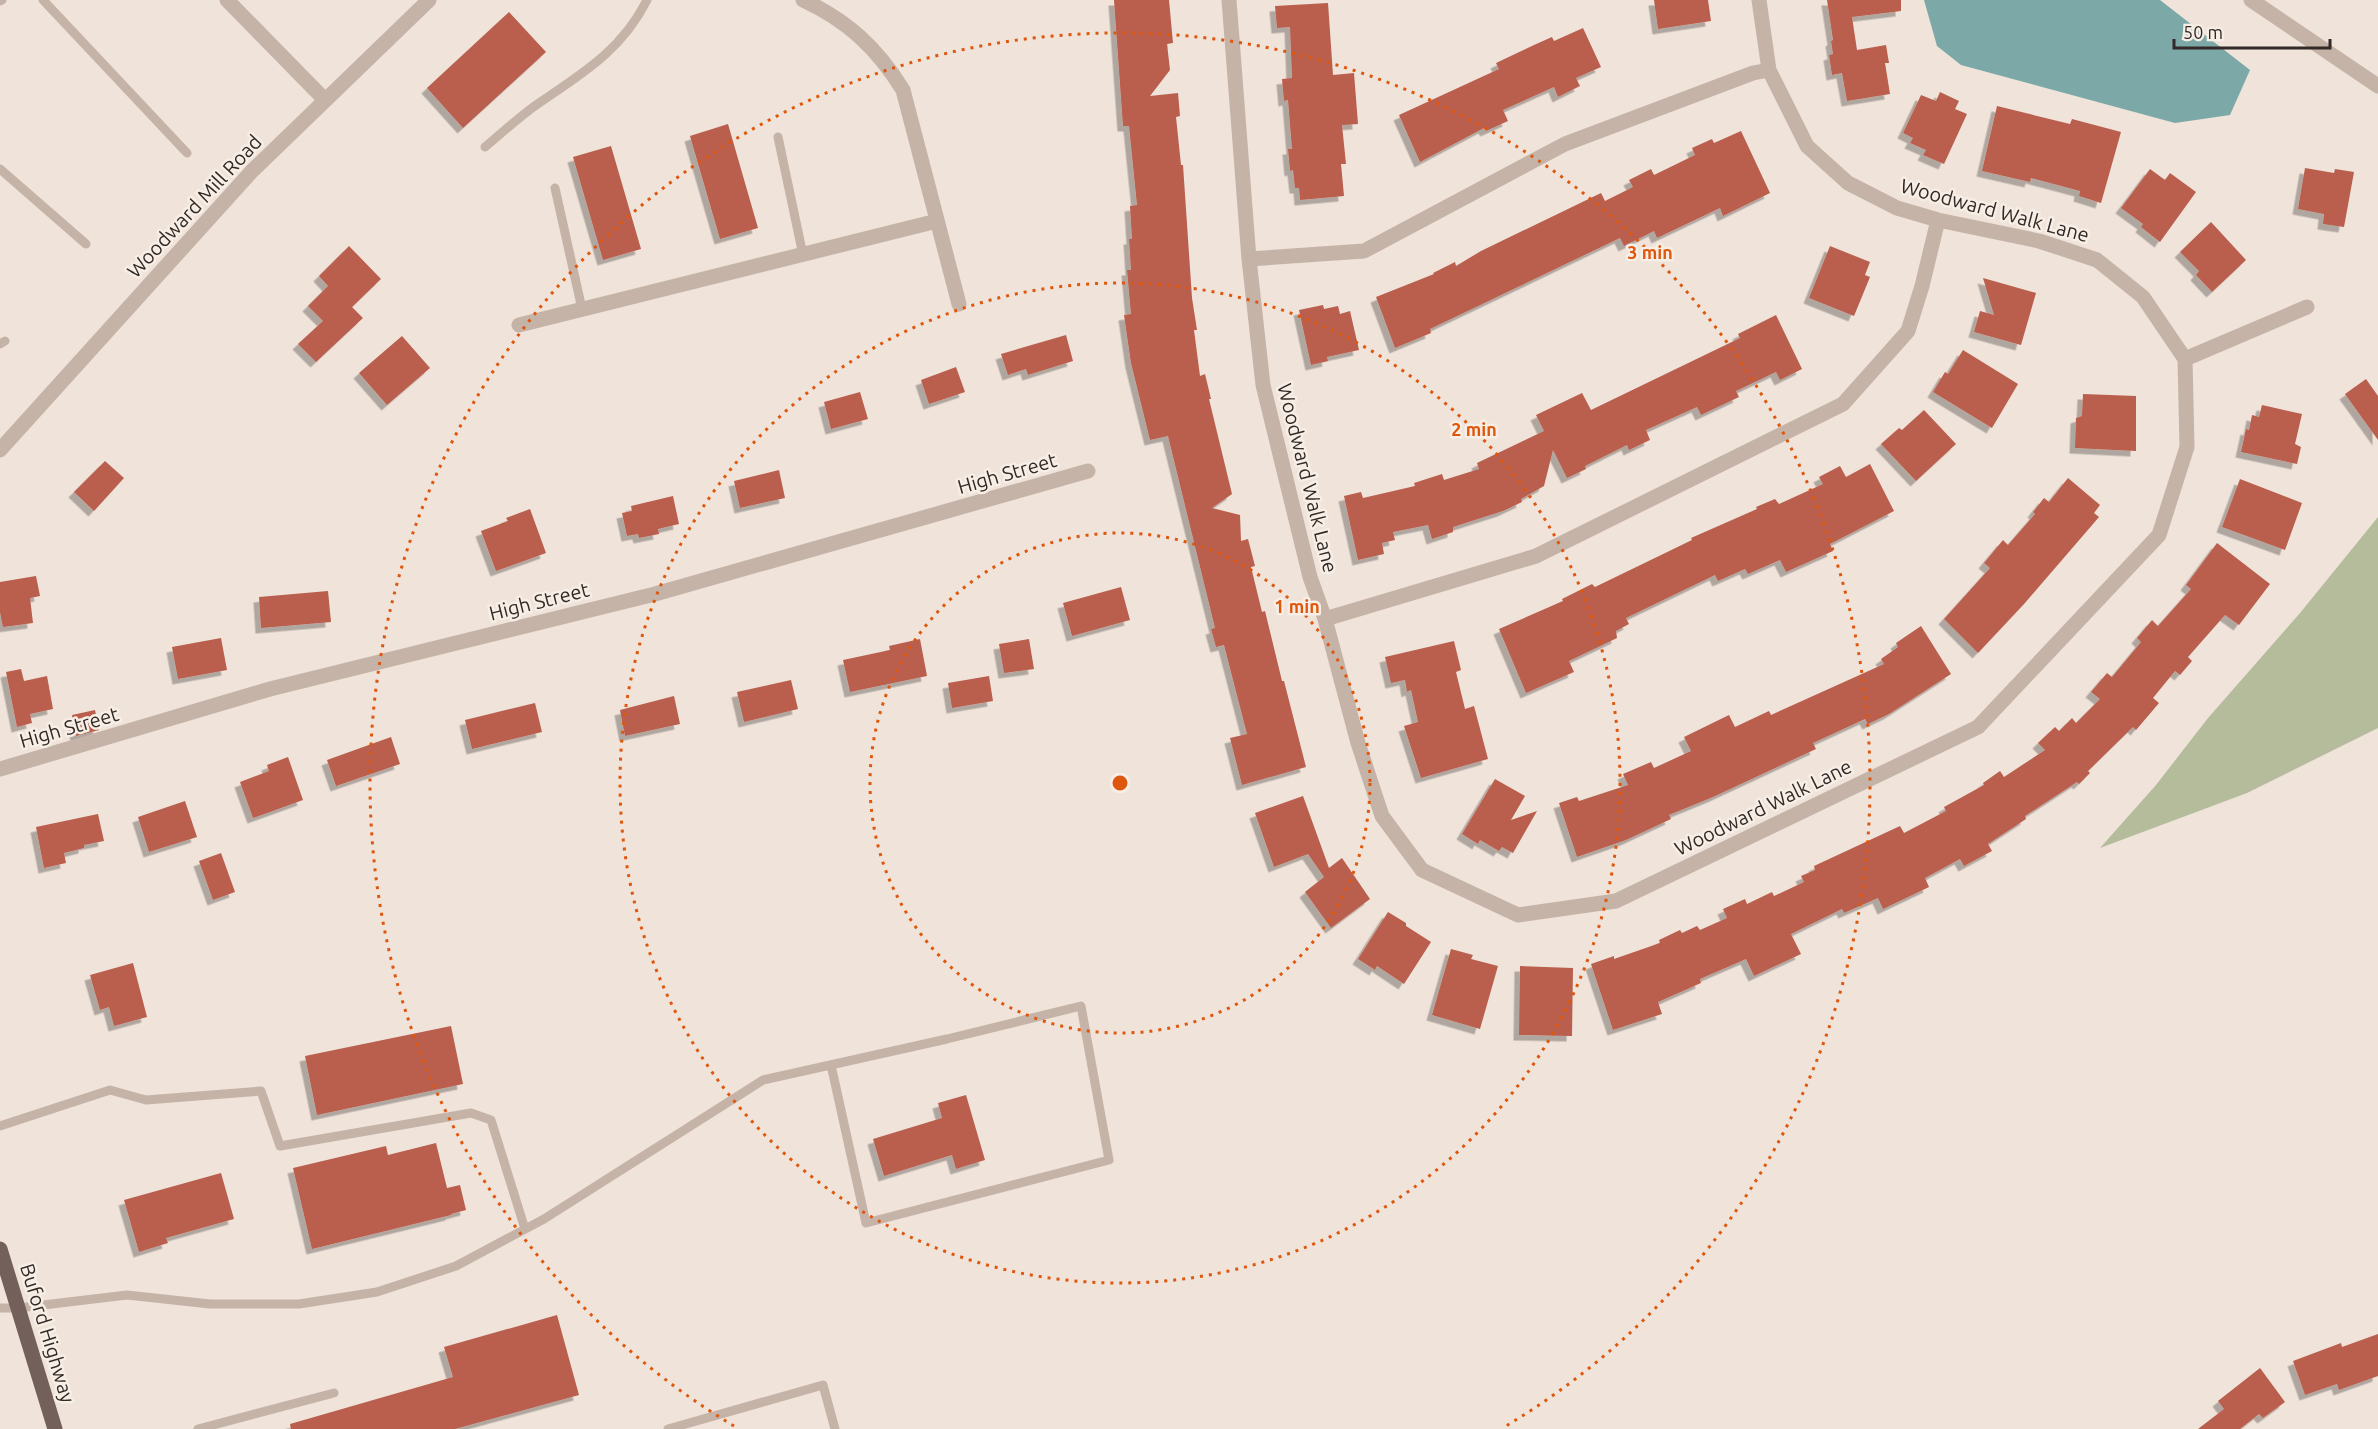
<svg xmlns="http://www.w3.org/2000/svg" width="2378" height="1429" font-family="Ubuntu,sans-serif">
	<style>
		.green { fill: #b4bc9c }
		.water { fill: #7ca9a7 }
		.building { fill: #ba5e4d; filter: url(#shadow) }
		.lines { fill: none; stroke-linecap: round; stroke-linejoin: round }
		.service { stroke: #c5b3a8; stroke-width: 9 }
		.minor { stroke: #c5b3a8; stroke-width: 15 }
		.tertiary { stroke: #c5b3a8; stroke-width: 15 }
		.primary { stroke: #73605a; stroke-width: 15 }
		.ring { fill: none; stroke: #df570d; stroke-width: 3; stroke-dasharray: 3 6 }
		.labels { text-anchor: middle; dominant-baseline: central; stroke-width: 5; stroke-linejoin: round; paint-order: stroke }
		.street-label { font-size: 20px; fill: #332a27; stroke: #f7eee6 }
		.centre { fill: #df570d; stroke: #f7eee6; stroke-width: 3 }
		.ring-label { font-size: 18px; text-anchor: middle; font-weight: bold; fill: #df570d; stroke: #f7eee6; stroke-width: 5; stroke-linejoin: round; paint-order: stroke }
	</style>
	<defs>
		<filter id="shadow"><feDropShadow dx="-5.5" dy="5.5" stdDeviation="0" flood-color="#0004"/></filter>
	</defs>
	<rect width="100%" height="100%" fill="#efe3da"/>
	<!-- green -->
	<path class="green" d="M2378,517V728L2247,793L2100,848L2156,785L2208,718L2300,613Z"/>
	<!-- water -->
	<path class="water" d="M1924,0H2160L2250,70L2230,115L2175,123L1961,65L1937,46Z"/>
	<!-- building -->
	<path class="building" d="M1114,0H1169L1173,43L1167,44L1170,70L1150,96L1178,93L1180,116L1176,117L1181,165H1183L1192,298L1197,330H1194L1200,376L1205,374L1211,399H1209L1232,494L1212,508L1240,515L1241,541L1248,539L1255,566L1251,567L1262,612L1265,611L1282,681H1284L1306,767L1242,785L1230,738L1247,734L1224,645L1216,647L1211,629L1215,628L1168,436L1150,440L1131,363L1124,315L1131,314L1127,270H1131L1129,239H1132L1130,206L1137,205L1129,126H1123Z
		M1654,0H1708L1711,21L1658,29Z
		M1827,0H1901V11L1852,17L1857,50L1886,45L1889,63H1885L1890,94L1847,101L1842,73L1832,75L1829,55L1833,54L1831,41L1833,40Z
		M1328,3L1333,75L1354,73L1358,124L1342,125L1346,164H1341L1344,196L1300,200L1299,188H1295L1293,170L1290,171L1288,149H1292L1288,100L1284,101L1282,79L1292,78L1290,27L1277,28L1275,6Z
		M509,12L546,52L463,128L427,88Z
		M1583,28L1601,67L1576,78L1580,86L1558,97L1554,87L1503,110L1508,121L1486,131L1484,128L1420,162L1399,115L1499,69L1496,63L1534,45L1552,37L1554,41Z
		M1940,92L1959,101L1955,109L1967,114L1944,164L1923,155L1926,150L1910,143L1913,138L1903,133L1921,95L1936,101Z
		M1997,106L2070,124L2072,119L2121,132L2101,203L2079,196L2080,191L2031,178L2030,182L1982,171Z
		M728,124L758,228L720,239L690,136Z
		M1741,131L1770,193L1723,216L1720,208L1657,238L1654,231L1624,246L1620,238L1430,329L1431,333L1395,348L1376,297L1434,274L1433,273L1455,262L1456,266L1481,251L1601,193L1605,201L1633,187L1629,180L1651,169L1654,175L1695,155L1692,148L1712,139L1714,143Z
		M611,146L641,249L603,260L573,157Z
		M2305,168L2334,173L2335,169L2354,172L2344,227L2323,224L2324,214L2298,209Z
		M2150,169L2165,180L2170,173L2196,192L2160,242L2141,227L2143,224L2121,208Z
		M2211,222L2246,260L2212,292L2196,275L2199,271L2180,252Z
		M349,246L381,279L352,307L363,318L316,362L298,344L323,321L308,306L328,286L319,276Z
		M1830,246L1870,262L1865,275L1870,277L1854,316L1809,298Z
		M1983,278L2036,293L2021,345L1974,332L1980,311L1994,315Z
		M1323,305L1324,309L1338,306L1340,314L1350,311L1359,350L1327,357L1328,361L1311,365L1299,310Z
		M1776,315L1802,369L1780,380L1776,372L1736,391L1739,397L1701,415L1697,407L1646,430L1650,440L1629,450L1627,445L1585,466L1586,469L1567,478L1553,450L1544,486L1521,499L1522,502L1503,511L1453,527V532L1432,539L1428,525L1393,532L1395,540L1382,543L1384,554L1358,560L1344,496L1361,492L1363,498L1415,486L1414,483L1442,474L1444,480L1479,469L1477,463L1544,431L1536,415L1582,393L1591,410L1740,338L1738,334Z
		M1066,335L1073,361L1028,375L1026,369L1008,375L1001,354Z
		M402,336L430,368L387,405L359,373Z
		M1963,350L2018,384L1992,428L1933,392L1945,372L1948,374Z
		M956,367L965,392L929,404L921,380Z
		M2366,379L2378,396V440L2345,394Z
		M860,392L868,419L831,429L824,402Z
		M2083,394L2136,396V451L2075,448L2076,418L2082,416Z
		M2262,405L2302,414L2295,444L2301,447L2297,464L2241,452L2246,429L2249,430L2252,415L2259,417Z
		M1924,410L1956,444L1916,481L1881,444L1899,428L1902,430Z
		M105,461L124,478L94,511L74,492Z
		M1870,464L1894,511L1830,544L1833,551L1786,572L1780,560L1748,574L1745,569L1718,581L1715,575L1626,618L1629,624L1616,631L1617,638L1569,661L1574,672L1526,693L1499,629L1563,601L1562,599L1592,584L1595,587L1692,540L1691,538L1757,509L1756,507L1775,499L1779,504L1823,484L1819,477L1840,466L1846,477Z
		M779,470L785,498L740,508L734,481Z
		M2068,478L2100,505L2094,513L2099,517L2024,604L1978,653L1944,619L1990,568L1984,563L2003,540L2008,545L2035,514L2033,512L2044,498L2049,502Z
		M2240,479L2302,503L2285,550L2222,527Z
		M673,496L679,524L658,529L659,534L639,538L638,534L627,536L622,513L632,511L631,506Z
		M530,509L546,553L496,571L481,531L508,521L506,518Z
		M2217,543L2270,584L2239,625L2225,615L2188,657L2192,661L2180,675L2175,671L2153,698L2159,703L2136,730L2133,727L2088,771L2090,773L2079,784L2077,782L2025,816L2026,819L1988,844L1992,851L1964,866L1960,859L1925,878L1929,887L1883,909L1878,898L1844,913L1842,909L1791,934L1801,954L1754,976L1746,959L1700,979L1701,983L1658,1002L1662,1014L1613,1030L1591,964L1614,956V959L1660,943L1659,940L1680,930L1682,933L1697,926L1700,930L1727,918L1723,909L1745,899L1747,904L1772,892L1774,896L1804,882L1801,876L1815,870L1814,866L1900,826L1904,833L1946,811L1944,807L1984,785L1983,783L2000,771L2004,777L2045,750L2038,743L2055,727L2059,731L2072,718L2076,723L2100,699L2091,692L2107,673L2112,677L2141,642L2137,638L2152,620L2158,626L2191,589L2186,585Z
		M36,576L40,596L30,598L33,623L3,627L0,612V582Z
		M1121,587L1130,620L1072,636L1063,603Z
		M328,591L331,622L261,628L259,597Z
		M1921,626L1951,674L1889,714L1868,724L1865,719L1813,743L1816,749L1713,797L1669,815L1671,819L1626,840L1577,857L1559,803L1577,797L1579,801L1628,785L1623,774L1651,762L1654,768L1691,751L1684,737L1729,715L1735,727L1769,711L1771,715L1884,664L1881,659L1898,647L1896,643Z
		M221,638L227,670L178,679L172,647Z
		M920,639L927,676L850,692L843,660L890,650L889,646Z
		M1029,639L1034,669L1004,673L999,644Z
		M1454,641L1461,670L1456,672L1465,709L1474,706L1488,759L1421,778L1404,726L1418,722L1411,690L1407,692L1405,680L1391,683L1385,657Z
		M21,669L24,681L47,676L53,709L30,714L32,723L17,727L6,672Z
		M989,676L993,701L952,708L948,683Z
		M791,680L798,709L744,722L737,692Z
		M674,696L680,724L625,736L620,710Z
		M535,703L542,732L472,749L465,720Z
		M95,710L99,730L76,736L72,715Z
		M391,737L400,764L336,786L327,760Z
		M288,757L303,800L253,818L240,782L269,771L267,765Z
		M1495,779L1525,796L1511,820L1537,811L1513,853L1502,847L1499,851L1480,840L1478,844L1462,834Z
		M1303,796L1329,868L1342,858L1370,899L1331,928L1305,892L1324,877L1308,854L1274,867L1255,813Z
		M185,801L197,837L149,852L138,817Z
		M98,814L104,841L84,845V848L64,853L66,863L44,868L36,827Z
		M221,853L235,892L213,900L199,861Z
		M1388,912L1406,923V926L1431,942L1404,984L1377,966L1375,970L1358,959Z
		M1451,949L1473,955L1471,959L1498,966L1480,1029L1432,1015Z
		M133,963L147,1017L114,1026L109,1007L100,1010L90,975Z
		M1520,966L1573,968L1572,1036L1519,1035Z
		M451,1026L463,1084L317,1115L305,1056Z
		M966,1095L985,1160L956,1169L952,1155L884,1176L873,1139L942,1118L938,1103Z
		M436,1143L447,1188L460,1185L466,1210L451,1214V1215L312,1249L293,1168L386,1146L388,1155Z
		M221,1173L234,1219L166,1238L168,1243L139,1252L124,1200Z
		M557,1315L579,1395L455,1429H291L290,1424L453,1377L444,1347Z
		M2378,1334V1376L2339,1390L2337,1384L2305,1395L2293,1361L2341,1343L2342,1347Z
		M2260,1368L2285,1402L2263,1418L2259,1414L2240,1429H2198L2224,1409L2218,1401Z"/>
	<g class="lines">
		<!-- service -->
		<path class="service" d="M43,0L187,153
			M0,1L2,0
			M778,137L803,255
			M485,147C503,132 520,116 539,103C583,73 622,50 647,0
			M0,169L86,244
			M555,188L582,309
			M0,344L5,341
			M0,1126L110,1090L146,1100L261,1091L280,1146L471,1113L491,1120L525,1229
			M0,1308H18L127,1295L210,1304H299L377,1292L456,1266L544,1219L763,1080L947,1039L1081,1006L1109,1160L866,1223L831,1065
			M198,1429L334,1393
			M668,1429L823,1385L835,1429"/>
		<!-- minor -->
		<path class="minor" d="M227,0L325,100
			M803,0C848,21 877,48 903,90L959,304
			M1229,0L1249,259L1263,385L1310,577L1325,619L1358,743L1382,816L1422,870L1518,915L1616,901L1978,727L2159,535L2187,447L2185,359L2143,297L2097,260L2039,241L1938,220L1897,208L1848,183L1807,146L1769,70L1759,0
			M1249,259L1364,251L1565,144L1753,73L1769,70
			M519,325L937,221
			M2185,359L2307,307
			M1325,619L1536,556L1843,404L1908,331L1922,286L1938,220
			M0,769L270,689L655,594L1088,471"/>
		<!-- tertiary -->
		<path class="tertiary" d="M2251,0L2378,86
			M0,450L252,171L429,0"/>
		<!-- primary -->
		<path class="primary" d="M0,1249L55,1429"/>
	</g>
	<!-- distance rings -->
	<g class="ring">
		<circle cx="1120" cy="783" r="250"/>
		<circle cx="1120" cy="783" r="500"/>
		<path d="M734 1426A750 750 0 1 1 1506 1426"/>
	</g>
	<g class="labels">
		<!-- street labels -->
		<g class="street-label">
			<text transform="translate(194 206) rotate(-47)">Woodward Mill Road</text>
			<text transform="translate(1995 210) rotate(15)">Woodward Walk Lane</text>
			<text transform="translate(1007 473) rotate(-16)">High Street</text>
			<text transform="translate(1308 478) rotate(76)">Woodward Walk Lane</text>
			<text transform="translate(539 601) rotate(-14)">High Street</text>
			<text transform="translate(69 727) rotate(-16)">High Street</text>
			<text transform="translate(1763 807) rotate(-26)">Woodward Walk Lane</text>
			<text transform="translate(48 1333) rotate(73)">Buford Highway</text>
		</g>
	</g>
	<circle cx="1120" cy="783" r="9" class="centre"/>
	<g class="ring-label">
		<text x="1650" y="259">3 min</text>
		<text x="1474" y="436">2 min</text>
		<text x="1297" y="613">1 min</text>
	</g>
	<!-- scale -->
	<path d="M2174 39v9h156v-9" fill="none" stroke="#332a27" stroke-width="3"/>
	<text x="2183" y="39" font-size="18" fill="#332a27" stroke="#f7eee6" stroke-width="4.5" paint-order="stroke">50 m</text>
</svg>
